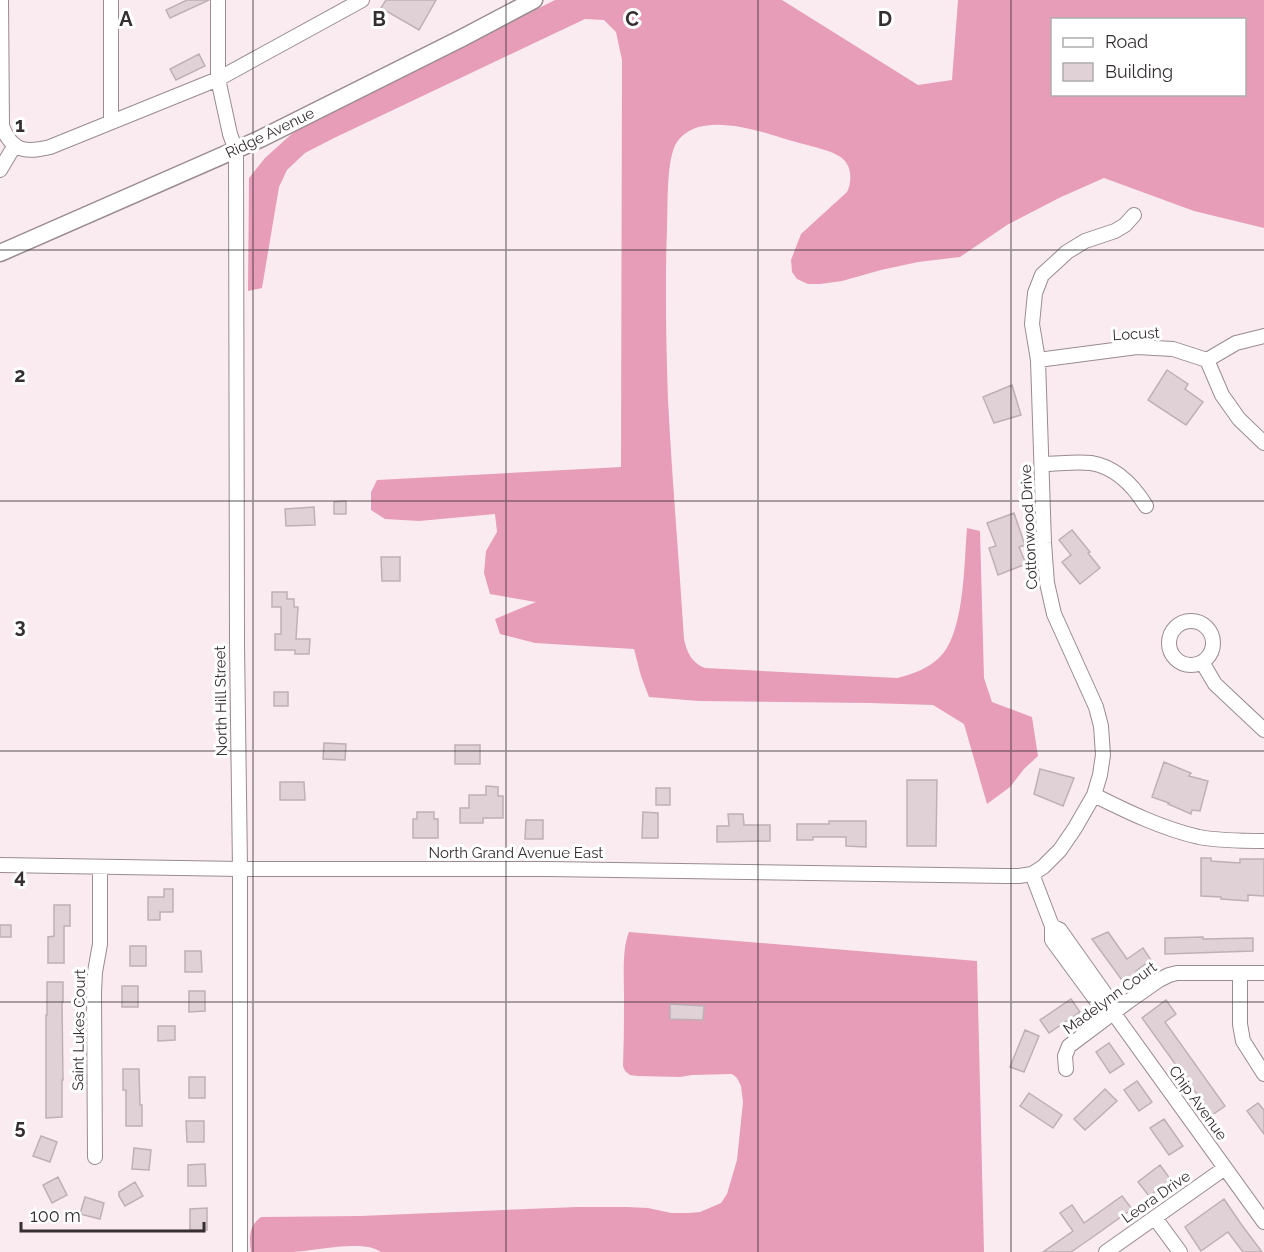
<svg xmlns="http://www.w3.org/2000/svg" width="1264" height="1252" font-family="Raleway,sans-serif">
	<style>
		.forest { fill: #e79db8; fill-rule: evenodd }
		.building { fill: #e0d1d6; stroke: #bfb0b5; stroke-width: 1.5 }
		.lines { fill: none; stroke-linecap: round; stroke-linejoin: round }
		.minor-casing { stroke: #998b8f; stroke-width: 16 }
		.tertiary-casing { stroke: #998b8f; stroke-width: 19 }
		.minor { stroke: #fff; stroke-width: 14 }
		.tertiary { stroke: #fff; stroke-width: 16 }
		.grid { fill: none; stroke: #352f31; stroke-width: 1.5; stroke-opacity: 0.55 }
		.labels { text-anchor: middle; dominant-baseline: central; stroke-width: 6; stroke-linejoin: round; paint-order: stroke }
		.street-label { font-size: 15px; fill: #352f31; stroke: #fff }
		.grid-label { font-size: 20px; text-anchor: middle; font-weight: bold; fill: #352f31; stroke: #fff; stroke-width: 6; stroke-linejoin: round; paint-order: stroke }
	</style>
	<rect width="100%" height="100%" fill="#faebf0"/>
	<!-- forest -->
	<path class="forest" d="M555,0H782L918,85L952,80L958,0H1264V228L1194,211L1104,178L1061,197L1007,225L960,257L918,262L881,270L842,281L820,284H808L797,279L792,272L791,260L801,234L847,192C852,182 852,167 843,159C833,150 809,146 796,142C765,133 700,108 677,142C666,158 668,206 667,227C665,284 666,342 668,399C672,479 679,559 684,639C687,653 692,663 705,668L897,678C913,674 927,669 939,658C965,634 964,562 967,528L980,531L984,678L992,702L1032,717L1038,756L1024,769L1010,787L987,804L964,724L933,705L870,703L699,701L649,697L641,676L634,649L535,643L500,634L495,619L536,602L490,594L484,573L486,551L497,532L495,514L419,521L385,519L371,510V492L377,480L621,467L622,60L616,32L604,20L585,19L334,138L305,153L287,170L279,187L262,288L248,291L249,178L265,158L295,131ZM1052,20H1244V94H1052Z
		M629,932L977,961L984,1252H381C364,1239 315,1251 293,1252C279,1252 265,1252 251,1252C249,1237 249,1226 261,1217L360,1216L577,1207H627L648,1208L671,1213H688L700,1212L721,1203L727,1194L737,1160L743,1102L741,1086L737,1078L732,1074L692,1075L680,1077L638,1076L630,1075L625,1071L623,1066C624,1042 624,1018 624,994C624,976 622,949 629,932Z"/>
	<!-- building -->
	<path class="building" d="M187,0H209L170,18L166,10Z
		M386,0H436L419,30L381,8Z
		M199,54L205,66L176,80L170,69Z
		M1167,370L1188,384L1185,389L1203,402L1186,425L1148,400Z
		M1012,385L1021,415L994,423L983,397Z
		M346,501V514H334V502Z
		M314,507L315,525L286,526L285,509Z
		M1014,513L1025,545L1019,547L1026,564L998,575L989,548L996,546L987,523Z
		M1072,530L1090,552L1088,553L1100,568L1080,584L1062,562L1071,555L1059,540Z
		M381,557H400V581H382Z
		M272,592H287V599H294V607H298L296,639H310L309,654H295V650H275V634H281V607H272Z
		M274,692H288V706H274Z
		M324,743L346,744L345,760L323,759Z
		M455,745H480V764H455Z
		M1164,762L1191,773L1189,776L1208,781L1200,811L1192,810L1191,814L1168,804L1169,803L1152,797Z
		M1040,769L1074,778L1063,806L1034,794Z
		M907,780H937L936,846H907Z
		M280,782H304L305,800H280Z
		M486,786L498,787V796H503V818H483V823H460V808H469V795H486Z
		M656,788H670V805H656Z
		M417,812H434V819H438V838H413V819H417Z
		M643,812L658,813V838H642Z
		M728,814H743L744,825H770V841L717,842V826H729Z
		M526,820H543V839H525Z
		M829,821H866V847L846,846V837H813V840H797V824H829Z
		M1201,858H1211V861L1240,863V859H1264V896L1248,895V901L1221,899V897L1201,896Z
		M164,889H173V912H160V920H148V897H164Z
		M54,905H70V926H64V963H48V937L54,936Z
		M0,925H11V937H0Z
		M1108,932L1127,959L1143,948L1151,960L1136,971L1137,973L1124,983L1092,939Z
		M1203,937V939L1253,938V951L1165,954V938Z
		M130,946H146V966H130Z
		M185,951H201L202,972H185Z
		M47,982H63V1002H62L63,1080H62V1117L46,1118V1015H47Z
		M122,986H138V1007H122Z
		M189,991H205V1011L189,1012Z
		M1071,999L1080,1012L1049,1033L1040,1020Z
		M1166,1000L1176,1014L1165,1022L1225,1106L1212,1115L1142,1018Z
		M670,1004L704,1006L703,1020L670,1019Z
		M158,1026H175V1040L158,1041Z
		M1025,1030L1039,1036L1024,1072L1010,1067Z
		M1109,1043L1124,1064L1110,1073L1096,1052Z
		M123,1069H139L140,1105H142V1126H126V1090H123Z
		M189,1077H205V1098H189Z
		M1137,1081L1152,1102L1139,1111L1124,1090Z
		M1105,1089L1117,1101L1085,1130L1074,1119Z
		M1029,1093L1062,1115L1053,1128L1020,1106Z
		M1258,1103L1264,1110V1134L1247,1111Z
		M1164,1119L1183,1146L1169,1155L1150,1128Z
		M186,1121H204V1142H187Z
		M41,1136L57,1142L50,1162L33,1156Z
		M134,1148L151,1150L149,1170L132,1169Z
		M205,1164L206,1186H188V1165Z
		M1160,1165L1171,1180L1149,1196L1138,1182Z
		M58,1177L67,1195L52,1203L43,1185Z
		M135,1182L143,1196L125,1206L119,1196V1192Z
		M1122,1196L1132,1209L1090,1239L1071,1252H1043L1073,1231L1060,1213L1072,1205L1084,1223Z
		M85,1197L104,1203L100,1219L80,1214Z
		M1224,1199L1241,1224L1262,1252H1243L1228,1232L1201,1251L1185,1227Z
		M207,1208V1230H190V1209Z"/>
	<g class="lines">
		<defs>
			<path id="minor" d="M1,0L2,126C12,152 26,153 50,147L218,79L362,0
				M111,0V122
				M218,0V79L230,134L236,151L237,645L240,869V1252
				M0,170L15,145
				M1038,360L1137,347L1173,349L1207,360L1236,343L1264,336
				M1207,360L1222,395L1239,419L1264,443
				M1042,464C1058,464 1075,461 1091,463C1116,467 1133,485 1146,506
				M1169 643a22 22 0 1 1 44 0a22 22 0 1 1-44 0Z
				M1202,662L1215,684L1264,730
				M1094,795C1126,811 1163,829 1199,837C1220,841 1242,841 1264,841
				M0,865L240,869H548L1006,876H1019L1032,874L1043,867L1060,850L1075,828L1094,795L1100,775L1103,755L1101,726L1096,707L1054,614L1047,583L1044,543L1038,360L1032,324L1035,293L1042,275L1067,252L1085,241L1115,231L1125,225L1134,215
				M1032,874L1052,926V940L1096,1000L1106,1003
				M1052,926L1060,930L1106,995L1107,1004L1264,1222
				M1240,973V1024L1243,1041L1264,1074
				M1066,1069L1065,1056L1069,1046L1129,1001L1159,980L1169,975L1177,973H1264
				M95,1157L94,992L95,972L100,944V867
				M1155,1218L1180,1252
				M1106,1252L1225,1168"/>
			<path id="tertiary" d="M0,253L260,139L462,38L534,0"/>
		</defs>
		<!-- minor casing -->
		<use href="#minor" class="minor-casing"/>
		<!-- tertiary casing -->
		<use href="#tertiary" class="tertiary-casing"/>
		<!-- minor -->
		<use href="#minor" class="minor"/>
		<!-- tertiary -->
		<use href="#tertiary" class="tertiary"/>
	</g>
	<!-- grid -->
	<path class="grid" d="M253,0V1252M506,0V1252M758,0V1252M1011,0V1252M0,250H1264M0,501H1264M0,751H1264M0,1002H1264"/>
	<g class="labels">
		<!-- street labels -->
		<g class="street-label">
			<text transform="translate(270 133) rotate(-26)">Ridge Avenue</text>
			<text transform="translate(1136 334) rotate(-3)">Locust</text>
			<text transform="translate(1029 527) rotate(-93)">Cottonwood Drive</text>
			<text transform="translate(221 701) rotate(-91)">North Hill Street</text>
			<text x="516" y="853">North Grand Avenue East</text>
			<text transform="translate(1110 998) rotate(-36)">Madelynn Court</text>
			<text transform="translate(79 1030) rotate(-89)">Saint Lukes Court</text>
			<text transform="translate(1198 1103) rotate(54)">Chip Avenue</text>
			<text transform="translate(1156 1197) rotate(-35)">Leora Drive</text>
		</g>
	</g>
	<g class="grid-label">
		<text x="126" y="26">A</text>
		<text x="379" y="26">B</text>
		<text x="632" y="26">C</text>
		<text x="885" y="26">D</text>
		<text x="20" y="132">1</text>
		<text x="20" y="382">2</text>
		<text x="20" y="633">3</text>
		<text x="20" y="883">4</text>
		<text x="20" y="1134">5</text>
	</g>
	<!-- legend -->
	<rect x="1051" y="18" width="195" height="78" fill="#ffffff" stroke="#aeacad" stroke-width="1.5"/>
	<rect x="1063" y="38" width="30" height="9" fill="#ffffff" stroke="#aeacad" stroke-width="1.5"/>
	<text x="1105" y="48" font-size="18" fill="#352f31">Road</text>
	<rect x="1063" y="63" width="30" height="18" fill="#e0d1d6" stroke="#aeacad" stroke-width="1.5"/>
	<text x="1105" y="78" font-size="18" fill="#352f31">Building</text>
	<!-- scale -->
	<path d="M21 1222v9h183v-9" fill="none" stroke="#352f31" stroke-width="3"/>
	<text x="30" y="1222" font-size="18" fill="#352f31" stroke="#ffffff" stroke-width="4.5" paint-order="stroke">100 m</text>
</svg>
